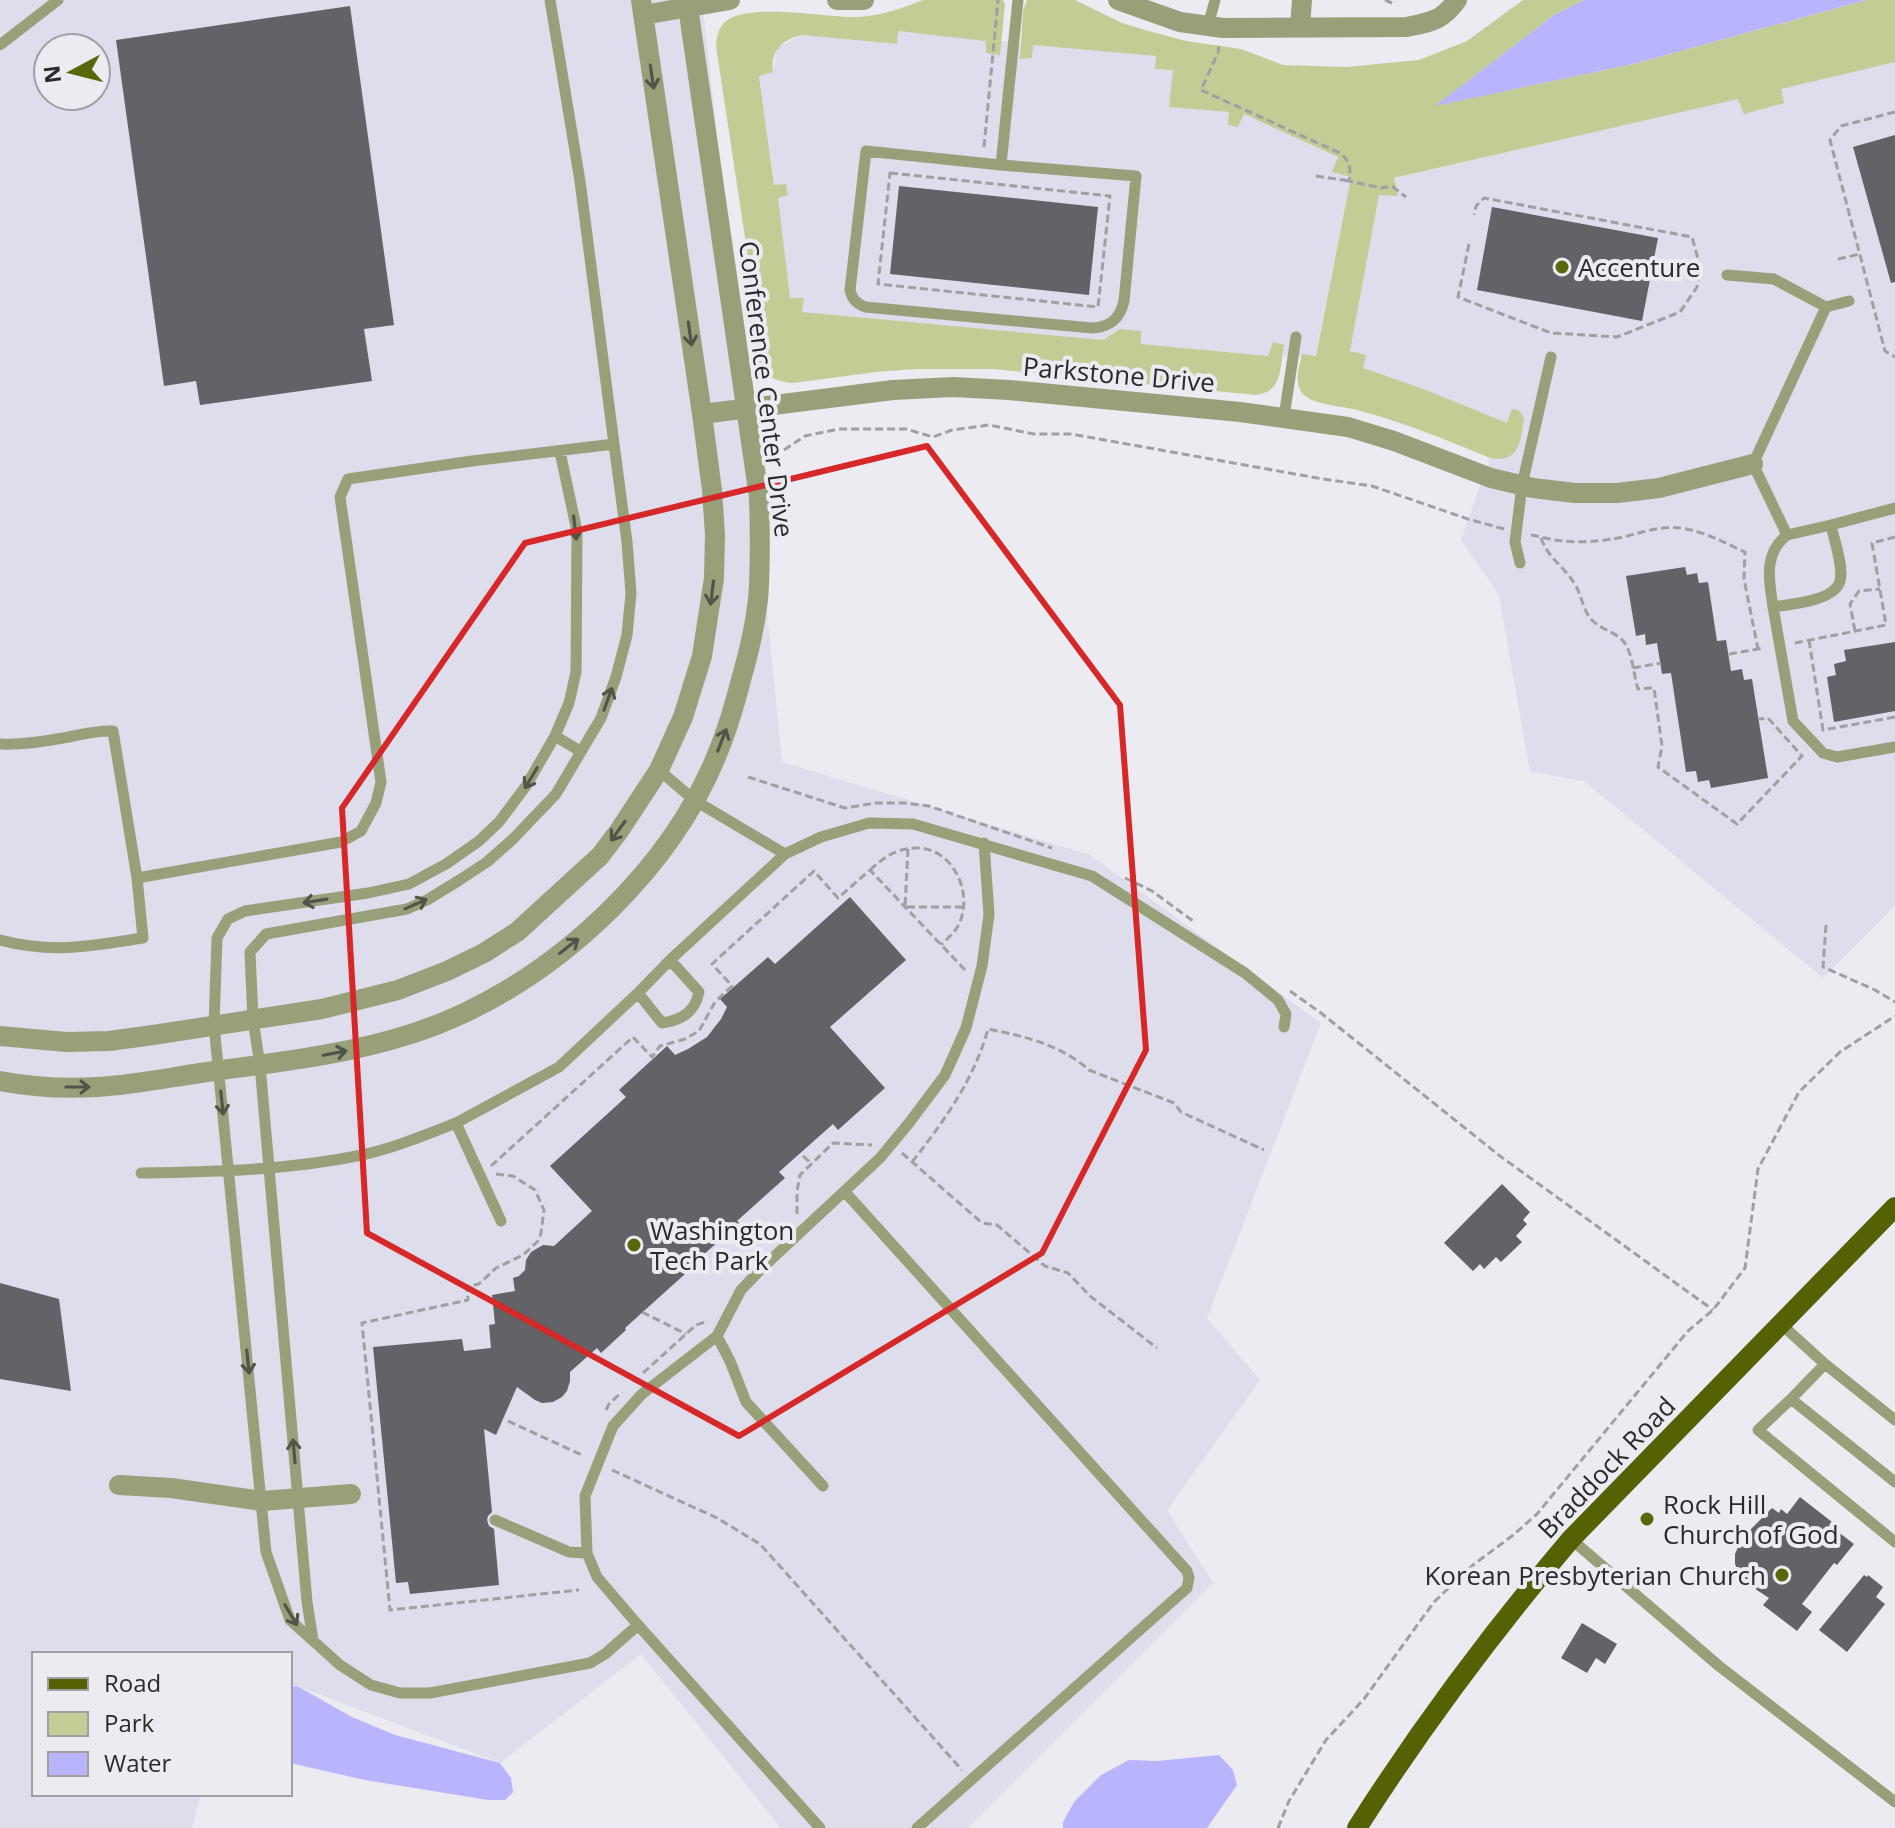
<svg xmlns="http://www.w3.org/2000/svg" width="1895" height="1828" font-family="'Open Sans',sans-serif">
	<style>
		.built { fill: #ddddeb; fill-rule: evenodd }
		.green { fill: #c1cd95 }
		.water { fill: #b8b5fc }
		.building { fill: #626267 }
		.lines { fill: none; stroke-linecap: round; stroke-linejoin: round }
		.path { stroke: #9f9fa4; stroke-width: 3; stroke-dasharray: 8 4; stroke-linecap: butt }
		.service { stroke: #98a079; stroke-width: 11 }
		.minor { stroke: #98a079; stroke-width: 20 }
		.primary { stroke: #556104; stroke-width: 20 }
		.oneway { stroke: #515448 }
		.marked { fill: none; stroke: #d62828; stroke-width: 6; stroke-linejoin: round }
		.poi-dot { fill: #5a660a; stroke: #ebebf1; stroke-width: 3 }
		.labels { text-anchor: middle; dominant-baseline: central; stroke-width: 8; stroke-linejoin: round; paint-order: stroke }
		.poi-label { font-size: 26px; fill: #2b2b2e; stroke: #ebebf1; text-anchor: start }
		.street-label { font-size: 26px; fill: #2b2b2e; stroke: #ebebf1 }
	</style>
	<rect width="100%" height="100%" fill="#ebebf1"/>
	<!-- built -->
	<path class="built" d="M0,0H702L747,408L782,762L1090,855L1321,1023L1207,1318L1260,1380L1167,1510L1213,1583L968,1828H781L641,1654L500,1763L297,1686L290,1687V1654H34V1794H201L192,1828H0ZM48,48H96V96H48Z
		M897,31L1156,56L1173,70L1170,107L1243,113L1338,158L1351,176L1315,357L1269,356L802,312L790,299L759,75L773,72L777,48L802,35L896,44Z
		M1895,62V906L1823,978L1584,781L1530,772L1499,595L1461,540L1490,458L1500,460L1507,423L1363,368L1350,351L1379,195L1393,179Z"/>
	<!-- green -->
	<path class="green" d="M923,0H1003L1005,4L1000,55L986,53V41L898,31L897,44L802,35C782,39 770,52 773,72L759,76L774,185L786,184L788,195L778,198L790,298H804L802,312L1103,340L1120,329L1141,331V344L1268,356L1273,342L1284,345C1280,367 1283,392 1256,395L992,369H916L876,372L793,383C770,382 753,369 750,347L749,264L716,46C717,37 718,29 724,23C745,1 828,18 858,17C881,16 902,8 923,0Z
		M1027,0H1075L1122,23L1145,30L1186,41L1241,49L1283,65L1346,67L1419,60L1467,41L1523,0H1584L1554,15L1437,105L1633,64L1866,0H1895V62L1781,89L1784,103L1744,114L1738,99L1394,178L1398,196L1379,195L1350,351L1366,355L1363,368L1426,390L1507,423L1512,409C1519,409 1521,412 1524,418C1521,439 1520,464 1490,458C1446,440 1403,422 1357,410C1342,406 1314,405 1304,395C1293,384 1299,368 1302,354L1316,356L1351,177L1332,172L1338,157L1244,114L1238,127L1228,125L1229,112L1169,107L1173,70L1155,69L1156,56L1033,45L1032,58L1020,59L1023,11Z"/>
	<!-- water -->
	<path class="water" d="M1584,0H1866L1633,64L1435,106L1554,15Z
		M297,1686L352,1717L395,1735L500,1763L511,1778L513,1792L505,1800H488L365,1780L290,1763V1687Z
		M1219,1755L1233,1770L1237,1785L1207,1828H1063V1822L1074,1802L1101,1775L1129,1760L1157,1761Z"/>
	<!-- building -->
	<path class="building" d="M350,6L394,325L364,329L372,381L200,405L196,381L164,386L116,40Z
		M1895,135V282L1891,283L1853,147Z
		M899,186L1098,207L1089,295L890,274Z
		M1492,207L1658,238L1642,321L1477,290Z
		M1685,567L1687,575L1697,573L1699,583L1708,582L1717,641L1726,640L1731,671L1742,669L1744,680L1752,679L1768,778L1711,788L1709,780L1698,782L1696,771L1686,772L1671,673L1662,674L1657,643L1646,645L1645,634L1636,636L1626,576Z
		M1895,642V711L1834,722L1827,677L1836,675L1834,664L1846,661L1844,650Z
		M850,897L906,960L830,1027L885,1088L838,1130L833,1124L779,1172L785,1178L737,1221L739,1223L683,1273L685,1274L625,1328L626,1330L601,1353L597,1348L570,1372V1381L567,1391L562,1397L553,1402L542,1403L535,1400L517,1387L496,1435L484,1429L492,1512L488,1516L487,1520L489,1526L494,1529L499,1585L410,1594L408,1582L396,1583L373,1347L462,1339L464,1351L491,1348L489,1325L495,1324L492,1295L515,1291L513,1278L519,1276L525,1270L526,1260L531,1252L543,1245L554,1246L592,1211L550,1166L626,1097L619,1090L667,1046L675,1055L688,1049L707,1037L721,1019L727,1007L720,999L768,957L775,964Z
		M1502,1184L1530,1212L1523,1220L1527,1224L1516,1236L1522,1242L1501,1262L1496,1257L1484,1269L1480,1264L1473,1271L1444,1243Z
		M0,1283L59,1299L71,1391L0,1379Z
		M1800,1497L1832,1522L1829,1525L1854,1544L1837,1565L1834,1563L1802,1604L1812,1612L1797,1631L1763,1605L1769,1598L1746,1583L1740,1576L1735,1564V1554L1742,1538L1772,1508L1779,1513L1781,1509L1787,1514Z
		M1864,1575L1867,1577L1868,1575L1883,1587L1876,1597L1885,1604L1847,1652L1819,1630Z
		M1582,1623L1617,1644L1605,1664L1596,1658L1587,1673L1561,1658Z"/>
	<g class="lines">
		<!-- path -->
		<path class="path" d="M1385,0L1392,3
			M1219,46L1218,53L1201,90L1342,154C1350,163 1351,170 1349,181L1381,188L1392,186L1406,197
			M1895,112L1841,126L1830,140L1885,351L1895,357
			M984,147L998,0
			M890,173L1110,196L1098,307L878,284Z
			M1316,176L1349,181
			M1469,244L1458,297L1551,333L1617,337L1680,312L1697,287L1700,266L1692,237L1484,198L1476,206L1474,215
			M1838,259L1860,254
			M784,450L805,436L839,429H906L933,437L952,430L989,425L1034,434H1071L1323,479L1372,486L1468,519L1504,529
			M1531,535C1539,536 1547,539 1555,540C1573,543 1595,542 1612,539C1635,536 1656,525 1680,528C1704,531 1723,542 1745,552L1744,579L1758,649
			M1541,538C1548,559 1566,567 1577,588C1582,598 1584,613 1593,621C1603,631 1621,633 1627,647C1633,659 1634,676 1638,689L1654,688L1662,746L1658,767L1737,824L1802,756L1768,718L1759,719
			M1855,631L1850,604L1859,591L1880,589
			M1809,640L1823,730L1895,717
			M1795,643L1886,625L1872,543L1895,537
			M1729,654L1764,648
			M1633,668L1661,663
			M748,777L845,808L876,803H905L929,806L1052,848
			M908,849L905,907H963
			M870,870C883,858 895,849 914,848C953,846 975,894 958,926C954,933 947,939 941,945
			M1125,878L1152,891L1193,921
			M1826,925L1823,967L1875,990L1895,1002
			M1290,991L1321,1013L1500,1156L1713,1310
			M902,1153L982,1223L997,1225L1045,1266L1068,1273L1090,1296L1157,1348
			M803,1156L812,1164
			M912,1162C944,1121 974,1080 988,1029C1024,1036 1061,1045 1089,1070L1174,1103L1181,1112L1264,1150
			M491,1166L633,1037L652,1057L660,1046L685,1039L699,1031L715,1002L732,986L712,964L814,871L838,898L870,870L966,971
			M496,1174L513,1176L535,1190L544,1210L541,1233L538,1241L523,1255L496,1268L479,1284L467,1287L468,1300L362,1323L390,1610L579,1590
			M797,1214V1191L800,1175L833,1143L872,1145
			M642,1312L686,1334
			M643,1373L696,1325L708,1321
			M606,1410L609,1404L622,1392
			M508,1421L584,1456
			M612,1470L717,1518L760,1544L962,1770
			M1278,1828L1289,1801L1326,1740L1364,1699L1434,1602L1473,1565L1512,1536L1537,1514L1688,1331L1713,1310L1745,1268L1758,1169L1799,1092L1840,1052L1895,1016"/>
		<!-- service -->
		<path class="service" d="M1208,26L1215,0
			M0,45L58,0
			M866,151L1001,165L1136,176L1124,301C1120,319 1110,327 1092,328L865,307C856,303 852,299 850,290Z
			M1001,165L1018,0
			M1727,275L1774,279L1826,307
			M1284,417L1296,337
			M560,452L577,531L576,672L569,703L555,736L526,786L499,822L479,841L446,864L409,884L368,893L245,911L228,919L217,938L214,1025L266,1552L290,1620L340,1665L371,1685L400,1693H430L590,1663L605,1654L638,1625L597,1577L587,1553L585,1496L613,1426L642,1394L717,1336L741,1290L763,1267L880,1158L909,1123L945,1075L966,1028L982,966L989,915L984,843
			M1831,525L1895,508
			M1787,535C1763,554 1769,580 1773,607C1791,604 1835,601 1840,581C1844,567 1834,540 1831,525L1787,535L1753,464L1826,307L1849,301
			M1520,563L1515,542L1522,485L1551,357
			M1773,607L1793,721L1823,753L1837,757L1895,747
			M555,736L580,751
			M0,744C21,745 42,742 63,738C80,735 95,730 113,731L137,878
			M659,770L694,800L785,854
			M0,940C53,954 91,946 143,938L137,878L341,842L361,831L376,803L381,782L340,497L348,479L472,461L614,444L580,181L550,0
			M638,993L662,1023C682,1020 695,1012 699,992L670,960
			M456,1123L559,1067L638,993L670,960L785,854L821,837L869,823L913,824L1092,876L1245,973L1278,1000L1286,1014L1284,1027
			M141,1173C216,1172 289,1170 362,1155C394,1148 425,1135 456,1123L501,1221
			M845,1192L1187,1571L1189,1578L1187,1588L917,1828
			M1781,1324L1825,1364L1895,1420
			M717,1336L730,1361L746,1402L823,1486
			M1825,1364L1791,1399L1895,1482
			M1791,1399L1758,1430L1895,1542
			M495,1520L569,1552L587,1553
			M1571,1539L1719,1666L1895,1802
			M638,1625L820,1828
			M313,1640L307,1602L260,1065L253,1020L250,952L266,934L407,909L427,900L458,881L487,862L512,840L556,794L601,718L616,677L627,635L631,593L627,542L614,444"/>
		<!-- minor -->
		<path class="minor" d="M837,0H864
			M1118,0L1180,22L1223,28L1407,27C1431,22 1442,21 1457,0
			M643,15L730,0
			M1300,27L1302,0
			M702,414L893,390L953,387L1009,390L1240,412L1348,427L1394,441L1491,478L1533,488L1575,493H1617L1659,488L1753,464
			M0,1036L66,1042L109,1041L153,1035L322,1009L398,990L447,971L484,953L517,932L600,856L619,831L659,770L683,717L702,656L714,578L715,535L712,490L702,414L641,0
			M0,1081C32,1087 64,1089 96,1087C138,1085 180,1075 222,1070C303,1059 388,1049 462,1014C569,964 671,866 716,757C727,731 735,704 742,676C749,652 755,625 758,600C761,565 760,531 759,497L687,0
			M119,1485L171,1488L262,1501L351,1494"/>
		<!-- primary -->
		<path class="primary" d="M1357,1828C1422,1726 1493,1631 1571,1539L1895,1207"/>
	</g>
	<!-- one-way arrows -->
	<defs><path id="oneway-shaft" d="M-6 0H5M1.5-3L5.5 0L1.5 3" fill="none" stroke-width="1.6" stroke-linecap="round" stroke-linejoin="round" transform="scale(2)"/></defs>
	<g class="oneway">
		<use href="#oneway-shaft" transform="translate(652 77) rotate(82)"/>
		<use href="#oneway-shaft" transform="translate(690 334) rotate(82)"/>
		<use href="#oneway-shaft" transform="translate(575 528) rotate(83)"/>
		<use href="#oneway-shaft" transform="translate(712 593) rotate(97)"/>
		<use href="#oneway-shaft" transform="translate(608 699) rotate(-70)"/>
		<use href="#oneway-shaft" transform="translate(722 740) rotate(-69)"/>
		<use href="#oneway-shaft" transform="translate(531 778) rotate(121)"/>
		<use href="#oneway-shaft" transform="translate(618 831) rotate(126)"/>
		<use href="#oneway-shaft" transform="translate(315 901) rotate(171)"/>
		<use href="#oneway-shaft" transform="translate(416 904) rotate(-24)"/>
		<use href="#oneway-shaft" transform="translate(569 946) rotate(-38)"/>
		<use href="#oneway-shaft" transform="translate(335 1053) rotate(-11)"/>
		<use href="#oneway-shaft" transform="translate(78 1087)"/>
		<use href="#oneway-shaft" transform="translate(222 1103) rotate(84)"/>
		<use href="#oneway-shaft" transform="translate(248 1362) rotate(84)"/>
		<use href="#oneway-shaft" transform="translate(294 1451) rotate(-95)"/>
		<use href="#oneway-shaft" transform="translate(291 1615) rotate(59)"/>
	</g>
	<!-- marked area -->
	<path class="marked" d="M927,446L1120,705L1146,1050L1042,1253L739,1436L367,1233L342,808L525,543Z"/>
	<!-- markers -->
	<g class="poi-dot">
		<circle cx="1562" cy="267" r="8"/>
		<circle cx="634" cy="1245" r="8"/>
		<circle cx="1647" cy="1519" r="8"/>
		<circle cx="1782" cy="1575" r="8"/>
	</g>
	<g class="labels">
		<!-- poi labels -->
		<g class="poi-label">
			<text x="1578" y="267">Accenture</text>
			<text x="650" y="1230">Washington<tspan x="650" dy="30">Tech Park</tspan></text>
			<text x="1663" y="1504">Rock Hill<tspan x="1663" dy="30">Church of God</tspan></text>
			<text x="1766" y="1575" text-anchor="end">Korean Presbyterian Church</text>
		</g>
		<!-- street labels -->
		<g class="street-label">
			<text transform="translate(1119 374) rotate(5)">Parkstone Drive</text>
			<text transform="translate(767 389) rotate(83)">Conference Center Drive</text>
			<text transform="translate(1606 1467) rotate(-46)">Braddock Road</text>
		</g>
	</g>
	<!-- legend -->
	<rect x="32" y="1652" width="260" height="144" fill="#ebebf1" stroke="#9e9ea3" stroke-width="2"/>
	<rect x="48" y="1678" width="40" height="12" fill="#556104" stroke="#9e9ea3" stroke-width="2"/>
	<text x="104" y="1692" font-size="24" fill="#2b2b2e">Road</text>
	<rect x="48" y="1712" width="40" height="24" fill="#c1cd95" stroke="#9e9ea3" stroke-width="2"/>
	<text x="104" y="1732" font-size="24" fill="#2b2b2e">Park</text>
	<rect x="48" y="1752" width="40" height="24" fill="#b8b5fc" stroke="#9e9ea3" stroke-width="2"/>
	<text x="104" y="1772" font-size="24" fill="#2b2b2e">Water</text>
	<!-- north arrow -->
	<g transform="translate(72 72) rotate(263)"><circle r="38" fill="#ebebf1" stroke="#9e9ea3" stroke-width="2"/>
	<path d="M0-6L14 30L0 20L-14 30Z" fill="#5a660a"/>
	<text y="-12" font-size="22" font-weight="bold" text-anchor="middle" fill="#2b2b2e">N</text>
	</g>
</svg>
